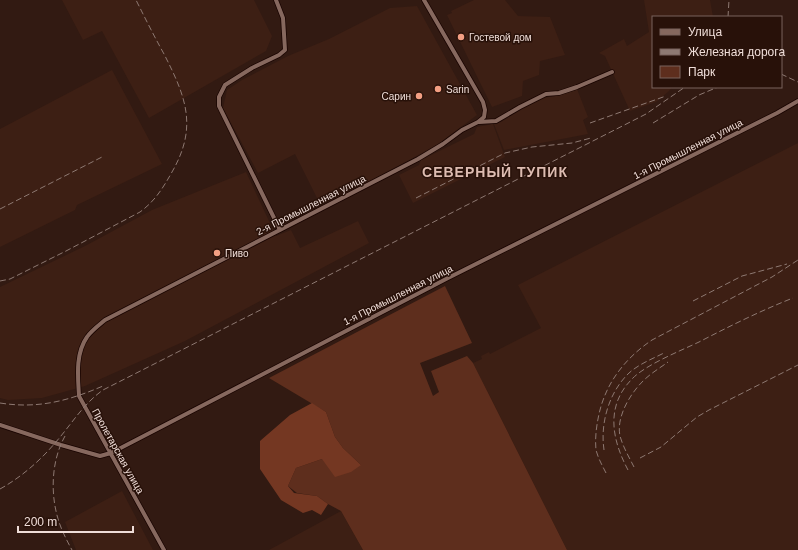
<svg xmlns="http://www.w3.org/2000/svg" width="798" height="550" font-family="Arial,sans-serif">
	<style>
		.built { fill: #3d1f14 }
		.green { fill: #5e2e1d }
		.forest { fill: #743722 }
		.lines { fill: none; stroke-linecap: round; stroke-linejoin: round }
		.minor-casing { stroke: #190401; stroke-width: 5.5 }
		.minor { stroke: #86685e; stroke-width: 4 }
		.rail { stroke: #8e7972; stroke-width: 1; stroke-dasharray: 6 3; stroke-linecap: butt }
		.poi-dot { fill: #f39f83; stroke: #281109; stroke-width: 1.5 }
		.labels { text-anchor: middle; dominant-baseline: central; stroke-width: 3; stroke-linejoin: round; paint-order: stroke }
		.poi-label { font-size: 10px; fill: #efddd8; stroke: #281109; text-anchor: start }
		.street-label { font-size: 10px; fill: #efddd8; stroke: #281109 }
		.district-label { font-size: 14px; font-weight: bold; letter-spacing: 1px; fill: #ddbcb1; stroke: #281109 }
	</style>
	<rect width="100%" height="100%" fill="#321a12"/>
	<!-- built -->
	<path class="built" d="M62,0H254L272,36L266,51L149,118L102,31L83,40Z
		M474,0H505L518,16L550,17L565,55L540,61L539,75L523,81L522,96L492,107L447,15L452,13L451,11Z
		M644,0H710L713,17H653V87H672L669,91L656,102L630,111L605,56L599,53L624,39L627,46L649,32Z
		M417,6L477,115L437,145L361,186L354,182L318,200L295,154L258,173L223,108L227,90L242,80L288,56L329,39L390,8Z
		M112,70L162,164L77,205L75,210L0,247V129Z
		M577,89L588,117L583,120L588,134L504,150L494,124L501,122L517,112L518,110L542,98L556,96Z
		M493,124L505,157L413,203L399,175L419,165L421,160L474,134L477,127Z
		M798,143V550H567L473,363L482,359L481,356L489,352L490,354L541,328L518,285Z
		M246,172L276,236L291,230L300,248L358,221L369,243L185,341L85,386L42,398L8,400L0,398V287L85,246L152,210Z
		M122,491L153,550H76L65,522Z
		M341,511L363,550H269Z"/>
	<!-- green -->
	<path class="green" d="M445,286L472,343L420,363L433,396L439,392L431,371L467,356L473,363L567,550H363L341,511L328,504L317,496L297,493L288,486L296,468L322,459L361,465L343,448L335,437L326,412L269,378Z"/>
	<!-- forest -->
	<path class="forest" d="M312,403L326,412L335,437L343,448L361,465L351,472L335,477L322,459L296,468L288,486L294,493L317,496L328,504L321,515L312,510L303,513L281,500L260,469V441L290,415Z"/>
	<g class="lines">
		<defs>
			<path id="minor" d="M276,0L283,18L285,50L279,55L252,68L225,85L219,97V106L280,230
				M479,122L496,121L520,107L546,94L559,93L577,87L612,72
				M0,425L61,445L100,456L111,453L448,278L777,113L798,101
				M164,550L79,396C78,378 75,354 87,337C91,331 99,325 105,320L418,159L443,144L462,130L478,122L484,117L485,110L483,102L424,0"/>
		</defs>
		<!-- minor casing -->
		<use href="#minor" class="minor-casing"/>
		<!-- minor -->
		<use href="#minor" class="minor"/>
		<!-- rail -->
		<path class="rail" d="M728,17L729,0
			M781,74L798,82
			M590,123L666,96
			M653,123L699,95L718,87
			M416,198L505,153L532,147L572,143L591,138
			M0,209L102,157
			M0,281L10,279L66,251L140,212C155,201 163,188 172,172C198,127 186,97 164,54C154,36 145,18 136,0
			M693,301L742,276L787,264
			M0,403C38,409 68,401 103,386
			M65,436C51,461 50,495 59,522C62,531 67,541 72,550
			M604,450C600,423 609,392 629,373C639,364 652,359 664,353
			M640,458L661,447L697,417L709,410L798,365
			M634,467C629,457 623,447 620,436C616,417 630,394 643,381C651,373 660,368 668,362
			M628,470C612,440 605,406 632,379C645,365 680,351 699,342C730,326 760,311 793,298
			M606,473C602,465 598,458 596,450C595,440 596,429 598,419C604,385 624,359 652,340L772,277L798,260
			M0,489C20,478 40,461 55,443C71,425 83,404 103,390L646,114L685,87"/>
	</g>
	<!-- markers -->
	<g class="poi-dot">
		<circle cx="461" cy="37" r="4"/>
		<circle cx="438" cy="89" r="4"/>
		<circle cx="419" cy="96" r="4"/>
		<circle cx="217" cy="253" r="4"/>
	</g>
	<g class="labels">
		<!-- poi labels -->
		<g class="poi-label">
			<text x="469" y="37">Гостевой дом</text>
			<text x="446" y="89">Sarin</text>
			<text x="411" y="96" text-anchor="end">Сарин</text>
			<text x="225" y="253">Пиво</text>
		</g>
		<!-- street labels -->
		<g class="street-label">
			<text transform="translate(688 149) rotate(-27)">1-я Промышленная улица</text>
			<text transform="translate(311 205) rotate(-27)">2-я Промышленная улица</text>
			<text transform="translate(398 295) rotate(-27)">1-я Промышленная улица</text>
			<text transform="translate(118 451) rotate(61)">Пролетарская улица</text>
		</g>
		<!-- district labels -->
		<g class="district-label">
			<text x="495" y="172">СЕВЕРНЫЙ ТУПИК</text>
		</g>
	</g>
	<!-- legend -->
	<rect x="652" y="16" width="130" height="72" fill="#281109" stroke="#78635c"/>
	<rect x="660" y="29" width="20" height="6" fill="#86685e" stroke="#78635c"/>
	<text x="688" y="36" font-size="12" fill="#efddd8">Улица</text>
	<rect x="660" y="49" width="20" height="6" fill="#8e7972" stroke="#78635c"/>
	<text x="688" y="56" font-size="12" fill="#efddd8">Железная дорога</text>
	<rect x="660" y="66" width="20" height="12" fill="#5e2e1d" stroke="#78635c"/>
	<text x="688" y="76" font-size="12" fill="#efddd8">Парк</text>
	<!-- scale -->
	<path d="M18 526v6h115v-6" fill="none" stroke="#efddd8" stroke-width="2"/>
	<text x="24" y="526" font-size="12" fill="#efddd8" stroke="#281109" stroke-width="3" paint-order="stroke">200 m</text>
</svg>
